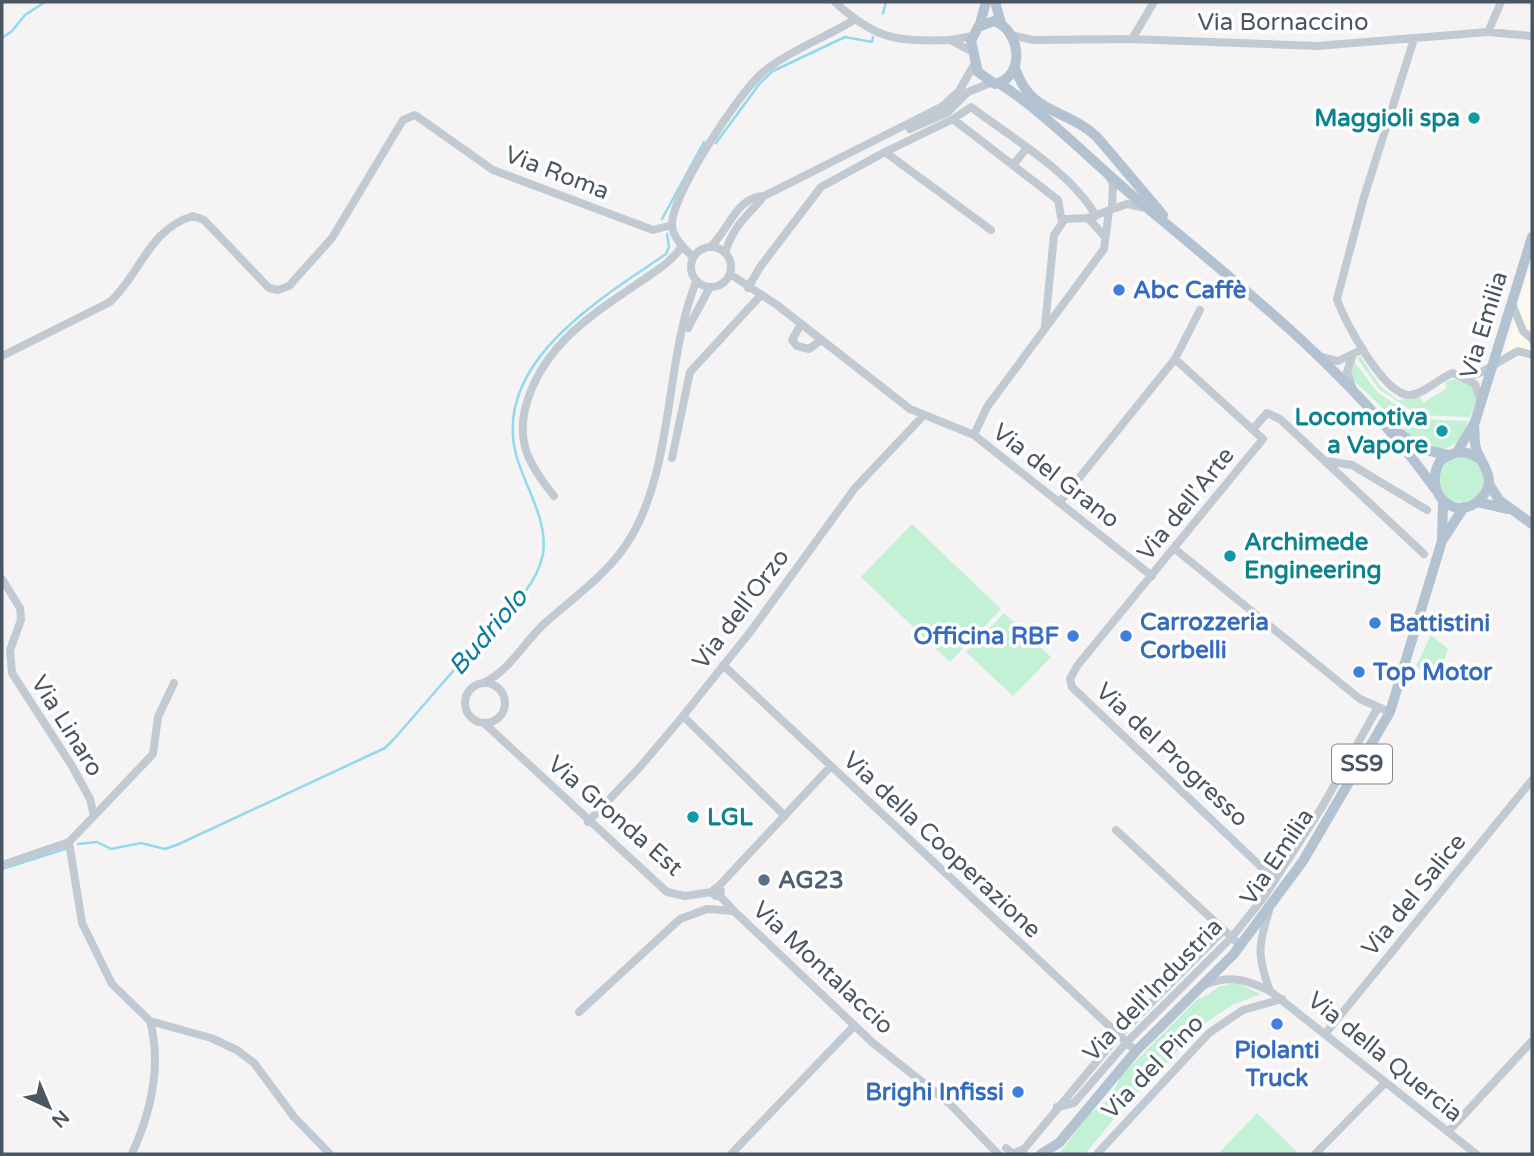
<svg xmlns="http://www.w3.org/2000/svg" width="1534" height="1156" font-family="'Varela Round',sans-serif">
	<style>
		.commercial { fill: #fdf9ef }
		.green { fill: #c3f1d5 }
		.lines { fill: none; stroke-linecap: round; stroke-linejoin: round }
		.stream { stroke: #90daee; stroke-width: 2.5 }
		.minor { stroke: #c1cad2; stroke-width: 8 }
		.major { stroke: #b3c2d1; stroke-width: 10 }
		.culture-dot { fill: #0f9aa8; stroke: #fff; stroke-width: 2.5 }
		.shop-dot { fill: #3f7fe0; stroke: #fff; stroke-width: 2.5 }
		.service-dot { fill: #5c6f8a; stroke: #fff; stroke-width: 2.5 }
		.labels { text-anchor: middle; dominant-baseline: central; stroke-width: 7; stroke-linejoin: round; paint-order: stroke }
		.shield { fill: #fff; stroke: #808990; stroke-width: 2 }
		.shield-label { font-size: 23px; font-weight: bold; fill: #4a5661 }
		.street-label { font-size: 24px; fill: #4a5661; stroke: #fff }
		.culture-label { font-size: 24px; font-weight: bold; fill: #0d838f; stroke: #fff; text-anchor: end }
		.shop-label { font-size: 24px; font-weight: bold; fill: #366cbe; stroke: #fff; text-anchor: start }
		.service-label { font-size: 24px; font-weight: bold; fill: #4e5e75; stroke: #fff; text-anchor: start }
		.water-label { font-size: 26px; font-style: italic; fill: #0c7c9b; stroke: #fff }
	</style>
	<rect width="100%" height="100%" fill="#f5f3f3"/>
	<!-- commercial -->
	<path class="commercial" d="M1532,259V362L1520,358L1502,364Z"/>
	<!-- green -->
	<path class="green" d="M1360,356L1380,386L1398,400L1420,397L1423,403L1447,388L1444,382L1454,379L1471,385L1477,400L1470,417L1418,415L1379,389L1357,358Z
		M1353,360L1377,392L1417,419L1468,421L1461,441L1442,450L1420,444L1349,376Z
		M1438 479a23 23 0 1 1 46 0a23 23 0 1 1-46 0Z
		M912,524L1001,609L950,662L861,577Z
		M1004,613L1051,657L1013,696L966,652Z
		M1431,635L1448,649L1437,683L1416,666Z
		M1237,983L1261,994L1232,1005L1205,1023L1123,1108L1111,1097L1121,1076L1199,997L1201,999L1220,986Z
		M1109,1099L1122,1109L1085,1154H1059L1088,1115Z
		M1257,1113L1299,1154H1218Z"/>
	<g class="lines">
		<!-- stream -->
		<path class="stream" d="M883,13L886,2
			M2,38L12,31L25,15L45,2
			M716,143L760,83L773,71L845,37L872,42L873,37
			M662,219L704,142
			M78,844L97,842L111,849L141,843L165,849L179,844L385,748L394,739C421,708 448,677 474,647C498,620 536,591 543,554C548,521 526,488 517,458C489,363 602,298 666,254L669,247L667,234
			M2,869L65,849"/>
		<!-- minor -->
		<path class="minor" d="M835,2C875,39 896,42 950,40
			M1488,32L1501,2
			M1011,35L1033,40L1132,39L1317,46L1488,32L1532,36
			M973,36L950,40L973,52
			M1132,39L1154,2
			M1414,39L1364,197L1337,299C1344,321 1385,397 1410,395C1425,394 1438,378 1453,373L1475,384L1480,399
			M953,119L971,107C1012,138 1071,172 1096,216
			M910,129L948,112L968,92L990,83
			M885,152L953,119L1058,200L1062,222
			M1013,165L1026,149
			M1109,176L1113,184L1112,207
			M1088,218L1105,237
			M711,246C728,231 737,196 764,196L943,106L959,91L975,63
			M691 267a20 20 0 1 1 40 0a20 20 0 1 1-40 0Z
			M725,253C734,224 746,218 764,196
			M693,257C685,249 673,238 672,226C670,196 738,95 761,74C783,54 828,36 854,20
			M730,274L777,305L910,409L974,435L1152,576
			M748,288L760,267L821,187L885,152L991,230
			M1513,306L1523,331L1532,339
			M801,324L792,340L797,346L809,349L821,340
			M1045,326L1054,235L1065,219L1088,218L1127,204L1146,208
			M688,328L710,287
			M2,356L110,302C141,273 149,229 193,216L204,220L269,288L278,290L289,286L332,238L403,120L415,115L493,170L653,230L672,225
			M1321,357L1338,361L1363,349
			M1352,357L1347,372L1353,389
			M1175,359L1263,439L1077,666L1070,679L1072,687L1275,880
			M1466,377L1480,373L1518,351L1532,355
			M1253,429L1267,413L1280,419L1424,554
			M974,435L987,407L1104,249L1109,211
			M672,458L690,372L761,295
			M1326,461L1352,465L1427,510
			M554,496C529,465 514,440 528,399C546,344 591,315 637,284C654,272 671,263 682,246
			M1059,503L1175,359L1200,310
			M1175,549L1360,699L1390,712
			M2,579L20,608L21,620L10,650L12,673L72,766L90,799L94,816L69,842L82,923L112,984L150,1021L211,1038L237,1050L254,1063L294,1117L330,1154
			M723,665L1136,1051
			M485,682C511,669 524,642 545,623C573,598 605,576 626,545C675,472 664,361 696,282
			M465 703a20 20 0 1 1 40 0a20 20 0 1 1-40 0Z
			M683,716L785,816
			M484,723L667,892L685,896L712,892
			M94,816L153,754L158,717L174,683
			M588,822L640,767L683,716L751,631L855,488L922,417
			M1116,830L1241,946
			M2,865L69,842
			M713 892a4 4 0 1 1 8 0a4 4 0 1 1-8 0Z
			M717,888L830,767
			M719,895L734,911
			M1269,911C1258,946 1257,956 1270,991
			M1204,985C1231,975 1245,979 1270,991L1476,1154
			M579,1012L680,919L707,909L734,911L873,1043L950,1104L998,1154
			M1325,1034L1532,780
			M1057,1107L1074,1103L1126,1043L1232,937L1264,897L1322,807L1377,709
			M1448,1132L1532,1041
			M1006,1148L1013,1154L1024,1149L1118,1036L1224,930
			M132,1154C151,1112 162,1066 150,1021
			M731,1154L854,1026
			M1097,1154L1209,1033L1243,1010L1282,999
			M1315,1154L1385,1083"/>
		<!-- major -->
		<path class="major" d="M995,2L1001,23
			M994,21C1021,30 1026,77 995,84L978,72L971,41L978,27Z
			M980,24L986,2
			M1016,70C1031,115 1068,109 1097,137L1163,215
			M999,83C1052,118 1097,167 1146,207C1249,293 1357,378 1435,489
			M1474,426C1475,433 1474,441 1476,448C1482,466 1498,479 1482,497C1458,525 1421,494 1440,461C1454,450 1467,449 1481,460
			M1393,428L1421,449L1448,455
			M1457,452L1475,422L1532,237
			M1489,484L1499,500L1532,524
			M1477,502L1508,509
			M1442,540L1443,501
			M1041,1154L1059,1143L1136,1051L1233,955L1303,861L1390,712L1442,541L1464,507"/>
	</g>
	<!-- markers -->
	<g class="culture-dot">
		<circle cx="1474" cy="118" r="7"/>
		<circle cx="1442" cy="431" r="7"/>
		<circle cx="1230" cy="556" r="7"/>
		<circle cx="693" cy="817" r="7"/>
	</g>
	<g class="shop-dot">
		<circle cx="1119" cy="290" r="7"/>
		<circle cx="1375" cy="623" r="7"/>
		<circle cx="1073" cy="636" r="7"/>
		<circle cx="1126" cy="636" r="7"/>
		<circle cx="1359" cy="672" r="7"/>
		<circle cx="1277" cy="1024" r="7"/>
		<circle cx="1018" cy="1092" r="7"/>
	</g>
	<circle class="service-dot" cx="764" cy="880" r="7"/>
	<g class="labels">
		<!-- shield labels -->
		<rect class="shield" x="1332" y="744.5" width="60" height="39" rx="5"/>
		<g class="shield-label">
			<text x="1362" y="764">SS9</text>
		</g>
		<!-- street labels -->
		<g class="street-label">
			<text x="1283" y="22">Via Bornaccino</text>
			<text transform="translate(557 173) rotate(21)">Via Roma</text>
			<text transform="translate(1484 325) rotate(-73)">Via Emilia</text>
			<text transform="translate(1056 476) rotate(38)">Via del Grano</text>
			<text transform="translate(1186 504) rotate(-51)">Via dell'Arte</text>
			<text transform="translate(741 609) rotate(-53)">Via dell'Orzo</text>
			<text transform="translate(67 726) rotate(58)">Via Linaro</text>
			<text transform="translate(1172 755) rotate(43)">Via del Progresso</text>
			<text transform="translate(615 816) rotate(41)">Via Gronda Est</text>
			<text transform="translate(942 845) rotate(43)">Via della Cooperazione</text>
			<text transform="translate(1277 857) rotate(-56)">Via Emilia</text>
			<text transform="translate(1414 895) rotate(-51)">Via del Salice</text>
			<text transform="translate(823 968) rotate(43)">Via Montalaccio</text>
			<text transform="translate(1153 990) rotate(-46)">Via dell'Industria</text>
			<text transform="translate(1385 1057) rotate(39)">Via della Quercia</text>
			<text transform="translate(1153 1067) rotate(-46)">Via del Pino</text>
		</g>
		<!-- culture labels -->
		<g class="culture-label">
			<text x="1460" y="118">Maggioli spa</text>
			<text x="1428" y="417">Locomotiva<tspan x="1428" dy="28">a Vapore</tspan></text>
			<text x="1244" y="542" text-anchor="start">Archimede<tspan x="1244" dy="28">Engineering</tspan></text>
			<text x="707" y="817" text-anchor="start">LGL</text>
		</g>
		<!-- shop labels -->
		<g class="shop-label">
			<text x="1133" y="290">Abc Caffè</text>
			<text x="1140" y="622">Carrozzeria<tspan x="1140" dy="28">Corbelli</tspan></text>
			<text x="1389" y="623">Battistini</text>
			<text x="1059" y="636" text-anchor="end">Officina RBF</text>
			<text x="1373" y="672">Top Motor</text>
			<text x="1277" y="1050" text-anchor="middle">Piolanti<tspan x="1277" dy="28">Truck</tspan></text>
			<text x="1004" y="1092" text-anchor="end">Brighi Infissi</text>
		</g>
		<!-- service labels -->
		<g class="service-label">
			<text x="778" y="880">AG23</text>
		</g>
		<!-- water labels -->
		<g class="water-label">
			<text transform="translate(488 632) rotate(-49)">Budriolo</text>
		</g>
	</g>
	<!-- border -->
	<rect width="1534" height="1156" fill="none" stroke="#4a5661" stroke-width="7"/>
	<!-- north arrow -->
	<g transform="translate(49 1107) rotate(136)" stroke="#ffffff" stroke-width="5" paint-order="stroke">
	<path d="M0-5L12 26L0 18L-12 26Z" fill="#4a5661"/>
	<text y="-10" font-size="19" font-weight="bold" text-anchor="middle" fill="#4a5661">N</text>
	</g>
</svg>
